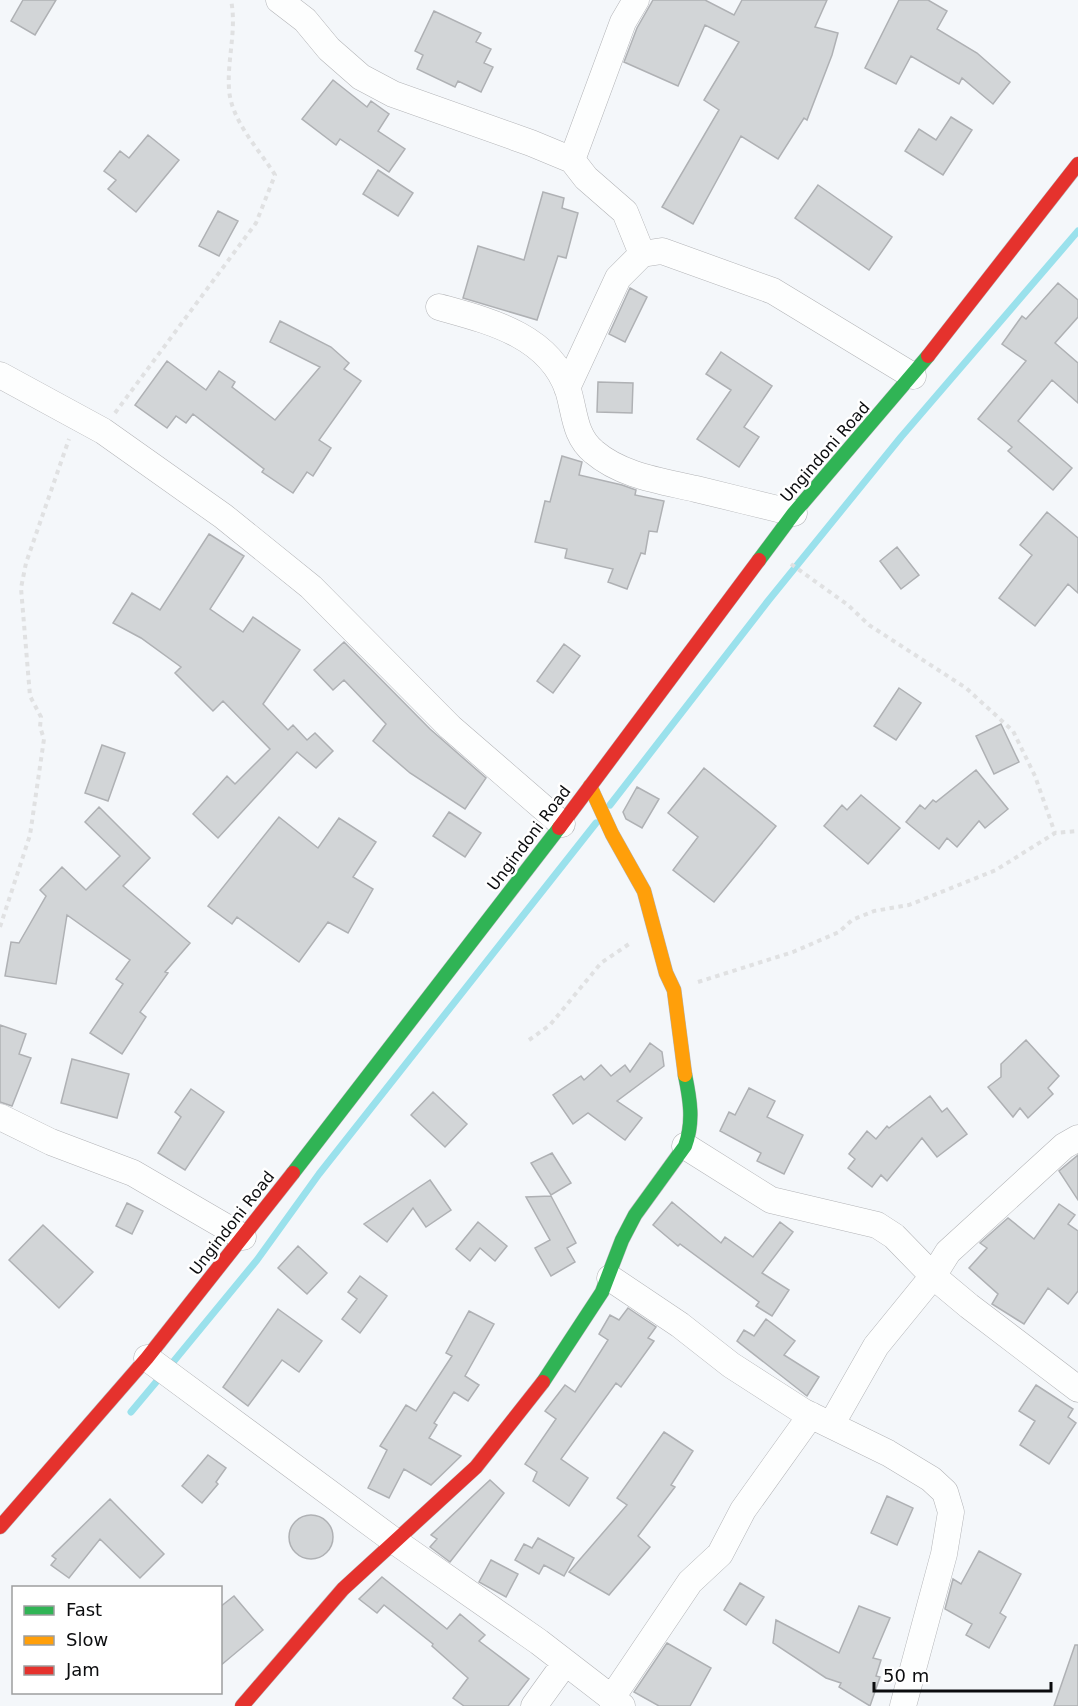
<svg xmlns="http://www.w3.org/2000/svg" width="1078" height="1706" font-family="'DejaVu Sans',sans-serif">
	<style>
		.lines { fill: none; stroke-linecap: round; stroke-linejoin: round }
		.stream { stroke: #9ae1ec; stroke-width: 7 }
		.building { fill: #d2d5d7; stroke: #afb1b4; stroke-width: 1.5 }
		.street-casing { stroke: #b3b4b7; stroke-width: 27 }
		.fast-casing { stroke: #b3b4b7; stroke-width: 15 }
		.slow-casing { stroke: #b3b4b7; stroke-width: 15 }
		.jam-casing { stroke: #b3b4b7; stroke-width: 15 }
		.path { stroke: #e0e1e2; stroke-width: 4; stroke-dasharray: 4.5 4.5; stroke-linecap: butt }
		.street { stroke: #fdfefe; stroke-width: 26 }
		.fast { stroke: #30b455; stroke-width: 14 }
		.slow { stroke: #ff9f0a; stroke-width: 14 }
		.jam { stroke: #e5322d; stroke-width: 14 }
		.labels { text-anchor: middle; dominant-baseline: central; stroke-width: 5; stroke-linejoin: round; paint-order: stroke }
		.street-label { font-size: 16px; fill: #0b0c0e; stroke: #fff }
	</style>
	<rect width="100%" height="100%" fill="#f4f7fa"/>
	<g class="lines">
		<!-- stream -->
		<path class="stream" d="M610,805L768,601L901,437L1078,231
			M169,1367L257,1260L319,1174L596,823
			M131,1412L162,1375"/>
	</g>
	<!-- building -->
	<path class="building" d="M23,0H56L35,35L11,21Z
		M653,0H705L734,15L742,0H827L815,27L838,33L832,55L807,120L804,118L778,159L741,136L693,224L662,207L719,110L704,100L739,42L705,25L678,86L624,62L637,28Z
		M899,0H928L947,11L937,29L977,53L1010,82L993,104L962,78L959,84L911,56L896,84L865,68Z
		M434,11L481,33L476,42L491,49L484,63L493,67L481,92L458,81L455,87L417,69L423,55L415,51Z
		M333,80L367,107L371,101L389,114L378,131L405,149L389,172L340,139L336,145L302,119Z
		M951,117L972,130L943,175L905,151L919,129L936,140Z
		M148,135L179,160L136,212L108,189L116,180L104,171L120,151L129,158Z
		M378,170L413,193L398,216L363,194Z
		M818,185L892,237L869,270L795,218Z
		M543,192L564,198L562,208L578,213L566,258L558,256L537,320L463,298L478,246L524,260Z
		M218,211L238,221L219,256L199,246Z
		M1058,283L1078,300V317L1055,343L1078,363V403L1052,380L1018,421L1072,468L1053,490L1008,451L1012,447L978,419L1026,361L1002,344L1022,316L1026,319Z
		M630,288L647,297L625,342L609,334Z
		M280,321L331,347L349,363L344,369L361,381L319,440L331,448L313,476L307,472L293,493L262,472L264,469L193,414L186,423L176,416L167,428L135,405L167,361L206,390L219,371L235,382L232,387L275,420L320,367L270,342Z
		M721,352L772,386L744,427L759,437L739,467L697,439L731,390L706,374Z
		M598,382L633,383L632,413L597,412Z
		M562,456L582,462L579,475L622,485L636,490L635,495L664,501L657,532L649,531L645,554L641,553L627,589L608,582L613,569L565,558L567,549L535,542L545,501L550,502Z
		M1047,512L1078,538V593L1068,584L1035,626L999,598L1032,555L1020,545Z
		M209,534L244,556L210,609L243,632L253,617L300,650L263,704L288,730L293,725L307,740L315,733L333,751L316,768L297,752L218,838L193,814L227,776L235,784L270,749L223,701L213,711L175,673L181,667L141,638L113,623L132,593L160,610Z
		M897,547L919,575L901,589L880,561Z
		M344,642L430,729L486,778L465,809L410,773L373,741L386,724L344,680L333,690L314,670Z
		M564,644L580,656L553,693L537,681Z
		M899,688L921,703L896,740L874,726Z
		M1001,724L1019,762L994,774L976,736Z
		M102,745L125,753L108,801L85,793Z
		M704,768L776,826L714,902L673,870L698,837L668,813Z
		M976,770L1008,809L985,828L979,821L957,847L947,838L939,849L906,822L920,805L925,809L933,800L936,802Z
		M637,787L659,799L642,828L626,819L623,812Z
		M861,795L900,828L868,864L824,826L842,805L847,810Z
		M99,807L150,858L123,886L190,943L165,972L168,973L140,1012L146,1017L122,1054L90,1033L123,984L116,979L130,960L67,915L56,984L5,976L11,942L19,943L46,896L40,890L62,867L86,890L120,856L85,822Z
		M449,812L481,833L465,857L433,836Z
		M279,817L318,848L339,818L376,842L353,877L373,889L348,933L328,922L299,962L237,917L232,924L208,906Z
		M0,1025L26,1034L19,1054L31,1058L12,1106L0,1102Z
		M1026,1040L1059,1076L1048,1088L1053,1094L1028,1118L1020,1108L1013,1117L988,1087L1001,1077V1064Z
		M650,1043L662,1052L664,1066L617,1101L642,1118L625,1140L588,1113L573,1124L553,1095L581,1076L584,1080L601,1065L611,1076L625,1065L630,1072Z
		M72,1059L129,1074L117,1118L61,1103Z
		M749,1088L775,1101L767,1117L803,1135L784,1174L757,1161L761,1153L720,1131L729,1112L735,1115Z
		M191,1089L224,1112L185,1170L158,1153L181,1117L175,1112Z
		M433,1092L467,1124L445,1147L411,1115Z
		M930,1096L942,1112L947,1108L967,1134L937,1157L922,1138L887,1181L881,1175L872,1187L848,1168L855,1159L849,1154L867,1131L876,1139L887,1126L889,1128Z
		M552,1153L571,1183L551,1195L531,1163Z
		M1078,1155V1200L1059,1171Z
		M430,1180L451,1210L426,1227L413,1208L387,1242L364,1224Z
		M551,1196L576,1243L567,1248L575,1262L551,1276L535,1248L550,1240L526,1197Z
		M672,1202L721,1243L725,1237L753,1257L780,1222L793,1232L762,1273L789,1290L772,1316L756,1306L759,1302L680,1244L678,1246L653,1225Z
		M127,1203L143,1211L132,1234L116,1226Z
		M1059,1204L1075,1215L1068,1224L1078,1231V1291L1068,1304L1048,1288L1024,1324L992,1304L998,1294L969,1268L987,1248L980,1243L1008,1218L1034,1239Z
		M478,1222L507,1246L495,1261L480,1248L470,1261L456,1249Z
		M43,1225L93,1272L59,1308L9,1260Z
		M298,1246L327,1273L307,1294L278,1268Z
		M360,1276L387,1296L360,1333L342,1319L357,1299L348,1292Z
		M628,1308L656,1327L648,1338L654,1341L621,1387L616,1383L561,1459L588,1478L569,1506L533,1481L537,1472L525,1464L556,1419L545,1411L565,1385L575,1392L608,1340L599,1334L610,1315L619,1320Z
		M278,1309L322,1341L299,1372L282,1360L248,1406L223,1387Z
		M469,1311L494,1324L465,1376L479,1385L468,1401L454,1392L434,1423L437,1425L429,1438L461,1456L431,1485L404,1469L389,1498L368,1488L387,1450L380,1446L406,1405L416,1411L452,1356L446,1353Z
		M766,1319L795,1341L784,1355L819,1377L807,1396L737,1341L744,1330L754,1336Z
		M1036,1385L1073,1409L1068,1417L1076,1423L1049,1464L1020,1445L1035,1421L1019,1411Z
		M664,1432L693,1451L671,1485L675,1487L638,1536L650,1547L609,1595L569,1572L627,1505L617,1498Z
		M208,1455L226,1468L216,1482L218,1484L202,1503L182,1486Z
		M490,1480L504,1493L450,1562L430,1547L437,1539L431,1535Z
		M887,1496L913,1508L897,1545L871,1533Z
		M110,1499L164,1554L140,1578L100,1539L69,1578L51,1565L56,1559L52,1556Z
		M289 1537a22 22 0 1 1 44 0a22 22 0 1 1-44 0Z
		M538,1538L574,1558L564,1576L544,1565L539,1574L515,1560L524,1544L532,1548Z
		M979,1551L1021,1574L1000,1613L1006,1617L989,1648L966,1635L972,1624L945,1609L953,1579L961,1584Z
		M491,1560L518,1574L506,1597L479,1582Z
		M382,1577L447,1629L460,1614L485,1635L479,1641L529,1679L508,1706H464L453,1698L468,1678L432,1646L433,1644L384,1605L377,1613L359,1599Z
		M740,1583L764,1597L746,1625L724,1610Z
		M234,1596L263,1630L220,1666V1607Z
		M859,1606L890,1618L873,1658L881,1660L876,1676L880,1677L870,1706L839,1687L841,1683L826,1678L773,1643L776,1620L839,1653Z
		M667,1643L711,1668L690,1706H659L634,1692Z
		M1075,1645H1078V1706H1054Z"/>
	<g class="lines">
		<defs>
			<path id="street" d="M279,0L305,20L329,49L361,77L393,94L531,143L572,160
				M636,0L623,22L572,160L586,178L625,212L642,254
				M439,307C489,321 549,335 568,390C575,412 574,436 594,452C622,476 662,481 696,489C729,497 761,505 794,513
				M0,375L103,431L223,516L311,587L450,727L562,824
				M567,388L618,278L642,254L662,251L773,291L913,376
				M0,1117L51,1142L133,1173L243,1237
				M685,1146L771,1200L877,1225L894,1236L933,1276L969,1306L1078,1389
				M610,1278L680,1325L731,1365L804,1412L888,1453L931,1479L945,1492L951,1512L944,1554L903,1706
				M147,1358L393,1540L539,1642L622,1706
				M831,1425L876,1346L933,1276L948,1252L1064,1146L1078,1138
				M611,1699L690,1582L720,1554L743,1510L811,1415
				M534,1706L565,1663"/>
			<path id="fast" d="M759,560L794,513L928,356
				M293,1173L559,828
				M543,1382L602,1292L622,1240L635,1215L685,1146C694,1122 690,1099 685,1075"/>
			<path id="slow" d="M590,786L612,834L644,891L666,973L674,990L685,1075"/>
			<path id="jam" d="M928,356L1078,164
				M559,828L759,560
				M0,1527L147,1358L293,1173
				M242,1706L343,1589L476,1467L543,1382"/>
		</defs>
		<!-- street casing -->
		<use href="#street" class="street-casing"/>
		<!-- fast casing -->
		<use href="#fast" class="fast-casing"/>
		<!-- slow casing -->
		<use href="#slow" class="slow-casing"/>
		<!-- jam casing -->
		<use href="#jam" class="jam-casing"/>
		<!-- path -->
		<path class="path" d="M115,413L256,223L275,175C259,149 231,121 229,89C227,59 237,30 231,0
			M791,564L848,605L869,625L966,688L1013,731L1035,776L1055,833
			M0,927L30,835L44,739L40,727L41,717L30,696L21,588L26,563L69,439
			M698,982L793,952L839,932L852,920L874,911L909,905L996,870L1055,833L1078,831
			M529,1040L550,1025L601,963L629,944"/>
		<!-- street -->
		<use href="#street" class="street"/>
		<!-- fast -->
		<use href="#fast" class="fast"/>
		<!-- slow -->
		<use href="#slow" class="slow"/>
		<!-- jam -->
		<use href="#jam" class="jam"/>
	</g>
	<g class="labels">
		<!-- street labels -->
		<g class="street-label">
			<text transform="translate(825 452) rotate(-49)">Ungindoni Road</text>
			<text transform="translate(529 838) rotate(-53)">Ungindoni Road</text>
			<text transform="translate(232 1223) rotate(-52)">Ungindoni Road</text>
		</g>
	</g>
	<!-- legend -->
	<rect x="12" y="1586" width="210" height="108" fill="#ffffff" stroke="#9d9e9f" stroke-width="1.5"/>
	<rect x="24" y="1606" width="30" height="9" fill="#30b455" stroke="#9d9e9f" stroke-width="1.5"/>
	<text x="66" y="1616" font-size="18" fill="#0b0c0e">Fast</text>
	<rect x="24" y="1636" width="30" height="9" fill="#ff9f0a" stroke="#9d9e9f" stroke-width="1.5"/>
	<text x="66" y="1646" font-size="18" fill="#0b0c0e">Slow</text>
	<rect x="24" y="1666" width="30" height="9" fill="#e5322d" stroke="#9d9e9f" stroke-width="1.5"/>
	<text x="66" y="1676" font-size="18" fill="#0b0c0e">Jam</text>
	<!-- scale -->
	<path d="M874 1682v9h177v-9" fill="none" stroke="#0b0c0e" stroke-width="3"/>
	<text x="883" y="1682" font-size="18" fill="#0b0c0e" stroke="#ffffff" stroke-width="4.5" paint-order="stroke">50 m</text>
</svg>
